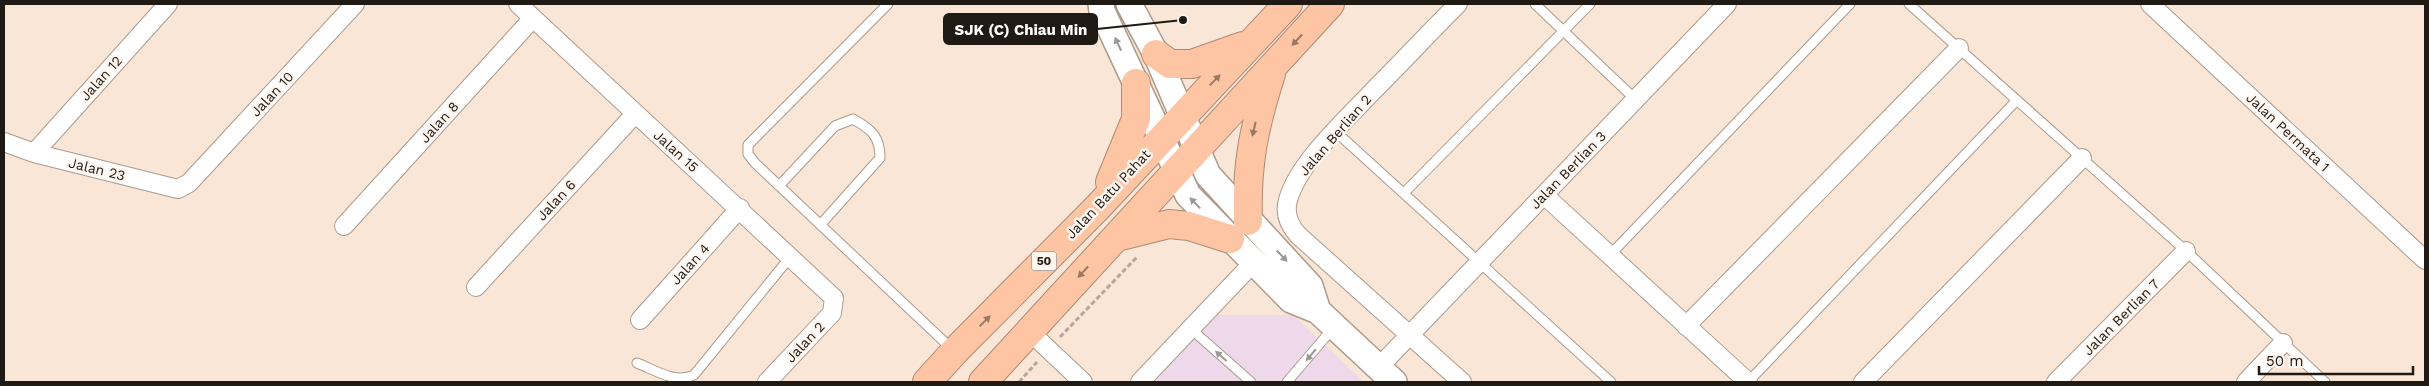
<svg xmlns="http://www.w3.org/2000/svg" width="2429" height="386" font-family="'Work Sans',sans-serif">
	<style>
		.commercial { fill: #edd9e9 }
		.lines { fill: none; stroke-linecap: round; stroke-linejoin: round }
		.lane-casing { stroke: #ac9a8b; stroke-width: 11 }
		.street-casing { stroke: #ac9a8b; stroke-width: 20 }
		.secondary-casing { stroke: #ac9a8b; stroke-width: 28 }
		.highway-casing { stroke: #b08972; stroke-width: 30 }
		.path { stroke: #b6a79a; stroke-width: 3; stroke-dasharray: 5 2.5; stroke-linecap: butt }
		.lane { stroke: #fff; stroke-width: 9 }
		.street { stroke: #fff; stroke-width: 18 }
		.secondary { stroke: #fff; stroke-width: 25 }
		.highway { stroke: #fec5a4; stroke-width: 28 }
		.oneway { fill: #9a7863 }
		.oneway2 { fill: #9b9895 }
		.labels { text-anchor: middle; dominant-baseline: central; stroke-width: 5; stroke-linejoin: round; paint-order: stroke }
		.shield { fill: #fef6ef; stroke: #635c56; stroke-width: 1 }
		.shield-label { font-size: 12px; font-weight: bold; fill: #201a14 }
		.street-label { font-size: 14px; fill: #201a14; stroke: #fef6ef }
		.leader { fill: none; stroke: #201a14; stroke-width: 2 }
		.callout-dot { fill: #201a14; stroke: #fef6ef; stroke-width: 2 }
		.callout { fill: #201a14; stroke: #201a14; stroke-width: 2 }
		.callout-label { font-size: 15px; text-anchor: middle; font-weight: bold; fill: #fff }
	</style>
	<rect width="100%" height="100%" fill="#f9e6d6"/>
	<!-- commercial -->
	<path class="commercial" d="M1214,315H1293L1363,381L1155,382Z"/>
	<g class="lines">
		<defs>
			<path id="lane" d="M888,4L748,145V154L755,163L953,350
				M1535,4L1635,99
				M1909,4L2186,251L2325,382
				M1335,131L1611,382
				M779,186L835,126L853,119C871,129 880,136 880,158L821,224
				M1404,193L1590,4
				M1609,256L1850,4
				M1191,329L1251,382
				M637,363C655,370 675,384 694,375L791,256
				M1287,382L1334,327
				M1748,382L2017,100"/>
			<path id="street" d="M518,4L834,298L832,313L767,382
				M1458,4C1429,33 1401,63 1372,92C1346,120 1298,163 1288,200C1284,214 1289,225 1298,235L1462,382
				M2150,4L2425,260
				M4,142L34,153L178,189L189,183L355,4
				M34,153L168,4
				M1544,195L1748,382
				M344,226L533,18
				M476,287L635,114
				M640,320L740,208
				M1686,326L1959,48
				M1029,331L1083,382
				M1378,368L1727,4
				M1140,382L1253,263
				M1863,382L2082,158
				M2056,382L2186,251
				M2246,382L2283,343"/>
			<path id="secondary" d="M1101,4L1102,11L1188,195L1291,300L1318,311L1394,382
				M1129,4L1156,54L1208,175L1310,286L1318,311"/>
			<path id="highway" d="M1156,54L1170,64H1192L1243,46
				M1110,182L1136,119V83
				M1248,221C1246,165 1254,127 1271,74
				M1117,237L1169,224L1189,226L1230,239
				M927,382L955,351L1097,208L1288,4
				M983,382L1330,4"/>
		</defs>
		<!-- lane casing -->
		<use href="#lane" class="lane-casing"/>
		<!-- street casing -->
		<use href="#street" class="street-casing"/>
		<!-- secondary casing -->
		<use href="#secondary" class="secondary-casing"/>
		<!-- highway casing -->
		<use href="#highway" class="highway-casing"/>
		<!-- path -->
		<path class="path" d="M1060,337L1137,257
			M1019,382L1037,362"/>
		<!-- lane -->
		<use href="#lane" class="lane"/>
		<!-- street -->
		<use href="#street" class="street"/>
		<!-- secondary -->
		<use href="#secondary" class="secondary"/>
		<!-- highway -->
		<use href="#highway" class="highway"/>
	</g>
	<!-- one-way arrows -->
	<defs><path id="oneway-solid" d="M-6-.8H1V-3.2L6.5 0L1 3.2V.8H-6Z" transform="scale(1.25)"/></defs>
	<g class="oneway">
		<use href="#oneway-solid" transform="translate(1297 40) rotate(133)"/>
		<use href="#oneway-solid" transform="translate(1215 80) rotate(-46)"/>
		<use href="#oneway-solid" transform="translate(1254 129) rotate(103)"/>
		<use href="#oneway-solid" transform="translate(1083 272) rotate(133)"/>
		<use href="#oneway-solid" transform="translate(985 321) rotate(-45)"/>
	</g>
	<g class="oneway2">
		<use href="#oneway-solid" transform="translate(1118 44) rotate(-115)"/>
		<use href="#oneway-solid" transform="translate(1195 203) rotate(-134)"/>
		<use href="#oneway-solid" transform="translate(1282 256) rotate(47)"/>
		<use href="#oneway-solid" transform="translate(1311 355) rotate(130)"/>
		<use href="#oneway-solid" transform="translate(1221 356) rotate(-139)"/>
	</g>
	<g class="labels">
		<!-- shield labels -->
		<rect class="shield" x="1031.5" y="251.5" width="25" height="19" rx="4"/>
		<g class="shield-label">
			<text x="1044" y="261">50</text>
		</g>
		<!-- street labels -->
		<g class="street-label">
			<text transform="translate(101 78) rotate(-48)">Jalan 12</text>
			<text transform="translate(272 94) rotate(-47)">Jalan 10</text>
			<text transform="translate(439 122) rotate(-48)">Jalan 8</text>
			<text transform="translate(2288 132) rotate(43)">Jalan Permata 1</text>
			<text transform="translate(1335 135) rotate(-49)">Jalan Berlian 2</text>
			<text transform="translate(676 151) rotate(42)">Jalan 15</text>
			<text transform="translate(97 169) rotate(14)">Jalan 23</text>
			<text transform="translate(1568 170) rotate(-46)">Jalan Berlian 3</text>
			<text transform="translate(1108 194) rotate(-47)">Jalan Batu Pahat</text>
			<text transform="translate(556 200) rotate(-47)">Jalan 6</text>
			<text transform="translate(690 264) rotate(-48)">Jalan 4</text>
			<text transform="translate(2121 317) rotate(-45)">Jalan Berlian 7</text>
			<text transform="translate(805 342) rotate(-47)">Jalan 2</text>
		</g>
	</g>
	<!-- callouts -->
	<path class="leader" d="M1183 20L1097 29"/>
	<circle class="callout-dot" cx="1183" cy="20" r="5"/>
	<rect class="callout" x="944" y="14" width="153" height="30" rx="5"/>
	<g class="callout-label">
		<text x="1021" y="35">SJK (C) Chiau Min</text>
	</g>
	<!-- border -->
	<rect width="2429" height="386" fill="none" stroke="#201a14" stroke-width="10"/>
	<!-- scale -->
	<path d="M2259 366v8h154v-8" fill="none" stroke="#201a14" stroke-width="2.5"/>
	<text x="2266" y="366" font-size="15" fill="#201a14" stroke="#fef6ef" stroke-width="4" paint-order="stroke">50 m</text>
</svg>
